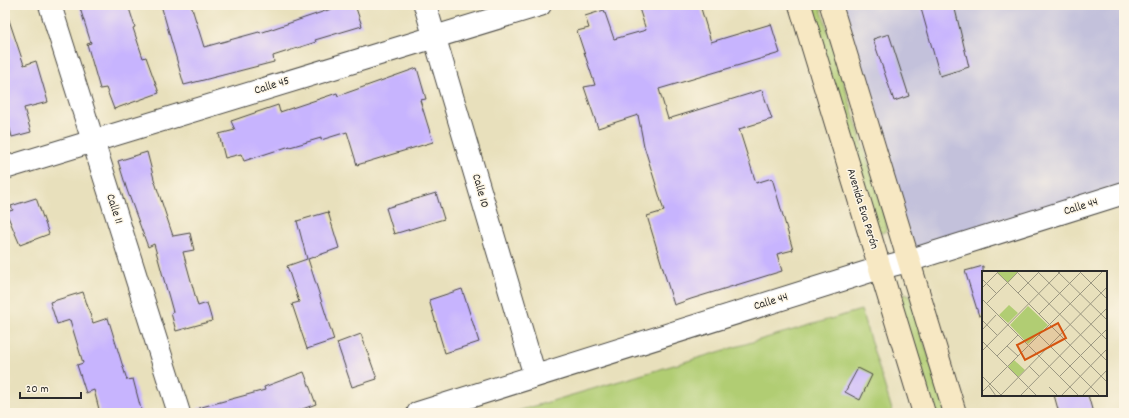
<svg xmlns="http://www.w3.org/2000/svg" width="1129" height="418" font-family="Dekko,sans-serif">
	<style>
		.industrial { fill: #c3c1db }
		.green { fill: #b1cd73; stroke: #6e7c4f }
		.building { fill: #c7b4fe }
		.lines { fill: none; stroke-linecap: round; stroke-linejoin: round }
		.minor-casing { stroke: #474641; stroke-width: 24 }
		.secondary-casing { stroke: #474641; stroke-width: 24 }
		.minor { stroke: #fff; stroke-width: 22 }
		.secondary { stroke: #f7e8c3; stroke-width: 22 }
		.labels { text-anchor: middle; dominant-baseline: central; stroke-width: 3; stroke-linejoin: round; paint-order: stroke }
		.street-label { font-size: 12px; fill: #2b2b2b; stroke: #fcf5e5 }
		.inset-road { fill: none; stroke: #9c9882; stroke-width: 1 }
		.view { fill: #d5540f; fill-opacity: 0.15; stroke: #d5540f; stroke-width: 2 }
		.inset-edge { fill: none; stroke: #2b2b2b; stroke-width: 2 }
	</style>
	<rect width="100%" height="100%" fill="#fcf5e5"/>
	<filter id="ink" filterUnits="userSpaceOnUse"><feTurbulence type="fractalNoise" baseFrequency=".025" numOctaves="2"/><feDisplacementMap in="SourceGraphic" scale="8" xChannelSelector="R" yChannelSelector="G"/><feConvolveMatrix kernelMatrix="1 2 1 2 8 2 1 2 1" color-interpolation-filters="sRGB"/></filter>
	<filter id="wash" filterUnits="userSpaceOnUse"><feTurbulence type="fractalNoise" baseFrequency=".012" numOctaves="4" result="noise"/><feDisplacementMap in="SourceGraphic" scale="16" xChannelSelector="R" yChannelSelector="G"/><feGaussianBlur stdDeviation="0.9" result="paint"/><feColorMatrix in="noise" values="0 0 0 0 0 0 0 0 0 0 0 0 0 0 0 0 0 1.4 0 .05"/><feComposite in="paint" operator="in"/></filter>
	<g filter="url(#wash)">
		<rect width="100%" height="100%" fill="#e8e0bc"/>
		<!-- industrial -->
		<path class="industrial" d="M831,5H1124V195L908,261Z"/>
		<!-- green -->
		<path class="green" d="M806,5H820L887,224L886,231L882,233L878,232Z
			M905,294L910,296L946,413H932L898,299L901,296Z
			M861,310L893,413H511Z"/>
		<g id="blocks">
			<!-- building -->
			<path class="building" d="M79,5H128L135,27L133,28L143,58L146,57L159,93L114,109L106,88L100,89L87,44L91,43Z
				M161,5H191L204,47L259,32L260,33L343,5H355L362,26L315,40L316,42L273,56L274,62L184,85Z
				M638,5H700L711,42L771,24L780,53L659,89L668,119L762,90L772,119L739,129L756,183L772,178L793,250L777,254L782,271L691,299L674,305L647,216L664,211L644,146L638,115L598,128L584,87L595,85L577,31L589,28L585,16L604,10L614,39L646,30Z
				M920,5H954L969,67L940,76Z
				M8,17L24,65L36,61L48,102L24,108L31,132L12,137L5,110V18Z
				M889,34L909,96L894,101L873,39Z
				M417,68L426,99L420,100L433,142L357,165L347,132L321,140V138L290,147V146L244,161L241,154L225,158L219,134L235,130L231,121L278,105L280,112L337,93L338,96Z
				M147,152L154,179L173,236L190,233L194,250L183,252L198,306L207,303L212,321L176,331L171,313L173,312L154,244L148,247L127,190L118,161Z
				M436,193L444,219L394,234L386,208Z
				M36,198L49,234L20,245L6,212L13,210L11,206Z
				M328,212L339,248L308,259L334,340L307,349L292,304L299,302L287,266L307,259L297,221Z
				M983,266V315L979,316L965,271Z
				M462,289L479,342L445,353L429,300Z
				M83,292L93,323L108,318L127,380L133,379L142,413H100L94,390L86,393L77,365L83,363L70,320L57,324L50,302Z
				M361,334L377,379L352,387L337,343Z
				M858,368L872,375L860,400L845,392Z
				M304,372L316,404L292,413H199L198,408L265,390L264,387Z
				M1054,395H1088L1093,413H1059Z"/>
		</g>
	</g>
	<g filter="url(#ink)">
		<use href="#blocks" fill-opacity="0" stroke="#474641" stroke-width="1"/>
		<g class="lines">
			<defs>
				<path id="minor" d="M50,5L179,413
					M425,5L535,376
					M5,168L540,5
					M418,413L880,268L908,261L1124,193"/>
				<path id="secondary" d="M800,5L924,413
					M831,5L955,413"/>
			</defs>
			<!-- minor casing -->
			<use href="#minor" class="minor-casing"/>
			<!-- secondary casing -->
			<use href="#secondary" class="secondary-casing"/>
			<!-- minor -->
			<use href="#minor" class="minor"/>
			<!-- secondary -->
			<use href="#secondary" class="secondary"/>
		</g>
	</g>
	<g class="labels">
		<!-- street labels -->
		<g class="street-label">
			<text transform="translate(272 86) rotate(-17)">Calle 45</text>
			<text transform="translate(480 191) rotate(74)">Calle 10</text>
			<text transform="translate(1081 207) rotate(-17)">Calle 44</text>
			<text transform="translate(114 209) rotate(72)">Calle 11</text>
			<text transform="translate(862 209) rotate(73)">Avenida Eva Perón</text>
			<text transform="translate(771 302) rotate(-17)">Calle 44</text>
		</g>
	</g>
	<!-- overview -->
	<g transform="translate(982 271)">
		<rect width="125" height="125" fill="#e8e0bc"/>
		<path d="M17,0H37L26,12L15,2ZM27,34L36,42L26,52L17,44ZM46,35L66,54L46,73L28,54ZM32,89L43,99L36,106L26,96Z" fill="#b1cd73"/>
		<path class="inset-road" d="M14,0L125,111M55,0L125,69M75,0L125,49M97,0L125,28M36,2L125,90M0,8L15,23M0,17L17,0M36,22L56,2M0,28L97,125M5,32L37,0M57,43L100,0M0,49L15,64M0,59L14,44M57,64L118,125M0,70L55,125M25,75L36,85M0,80L79,0M15,85L36,64M47,95L57,105M0,105L20,125M77,106L125,58M7,115L14,125M67,116L76,125M0,121L121,0M19,124L125,16M38,125L125,37M79,125L125,78M100,125L125,99"/>
		<path class="view" d="M76,52L84,67L43,89L35,74Z"/>
		<rect width="125" height="125" class="inset-edge"/>
	</g>
	<!-- margin -->
	<rect width="1129" height="418" fill="none" stroke="#fcf5e5" stroke-width="20"/>
	<!-- scale -->
	<path d="M20 392v6h61v-6" fill="none" stroke="#2b2b2b" stroke-width="2"/>
	<text x="26" y="392" font-size="12" fill="#2b2b2b" stroke="#fcf5e5" stroke-width="3" paint-order="stroke">20 m</text>
</svg>
